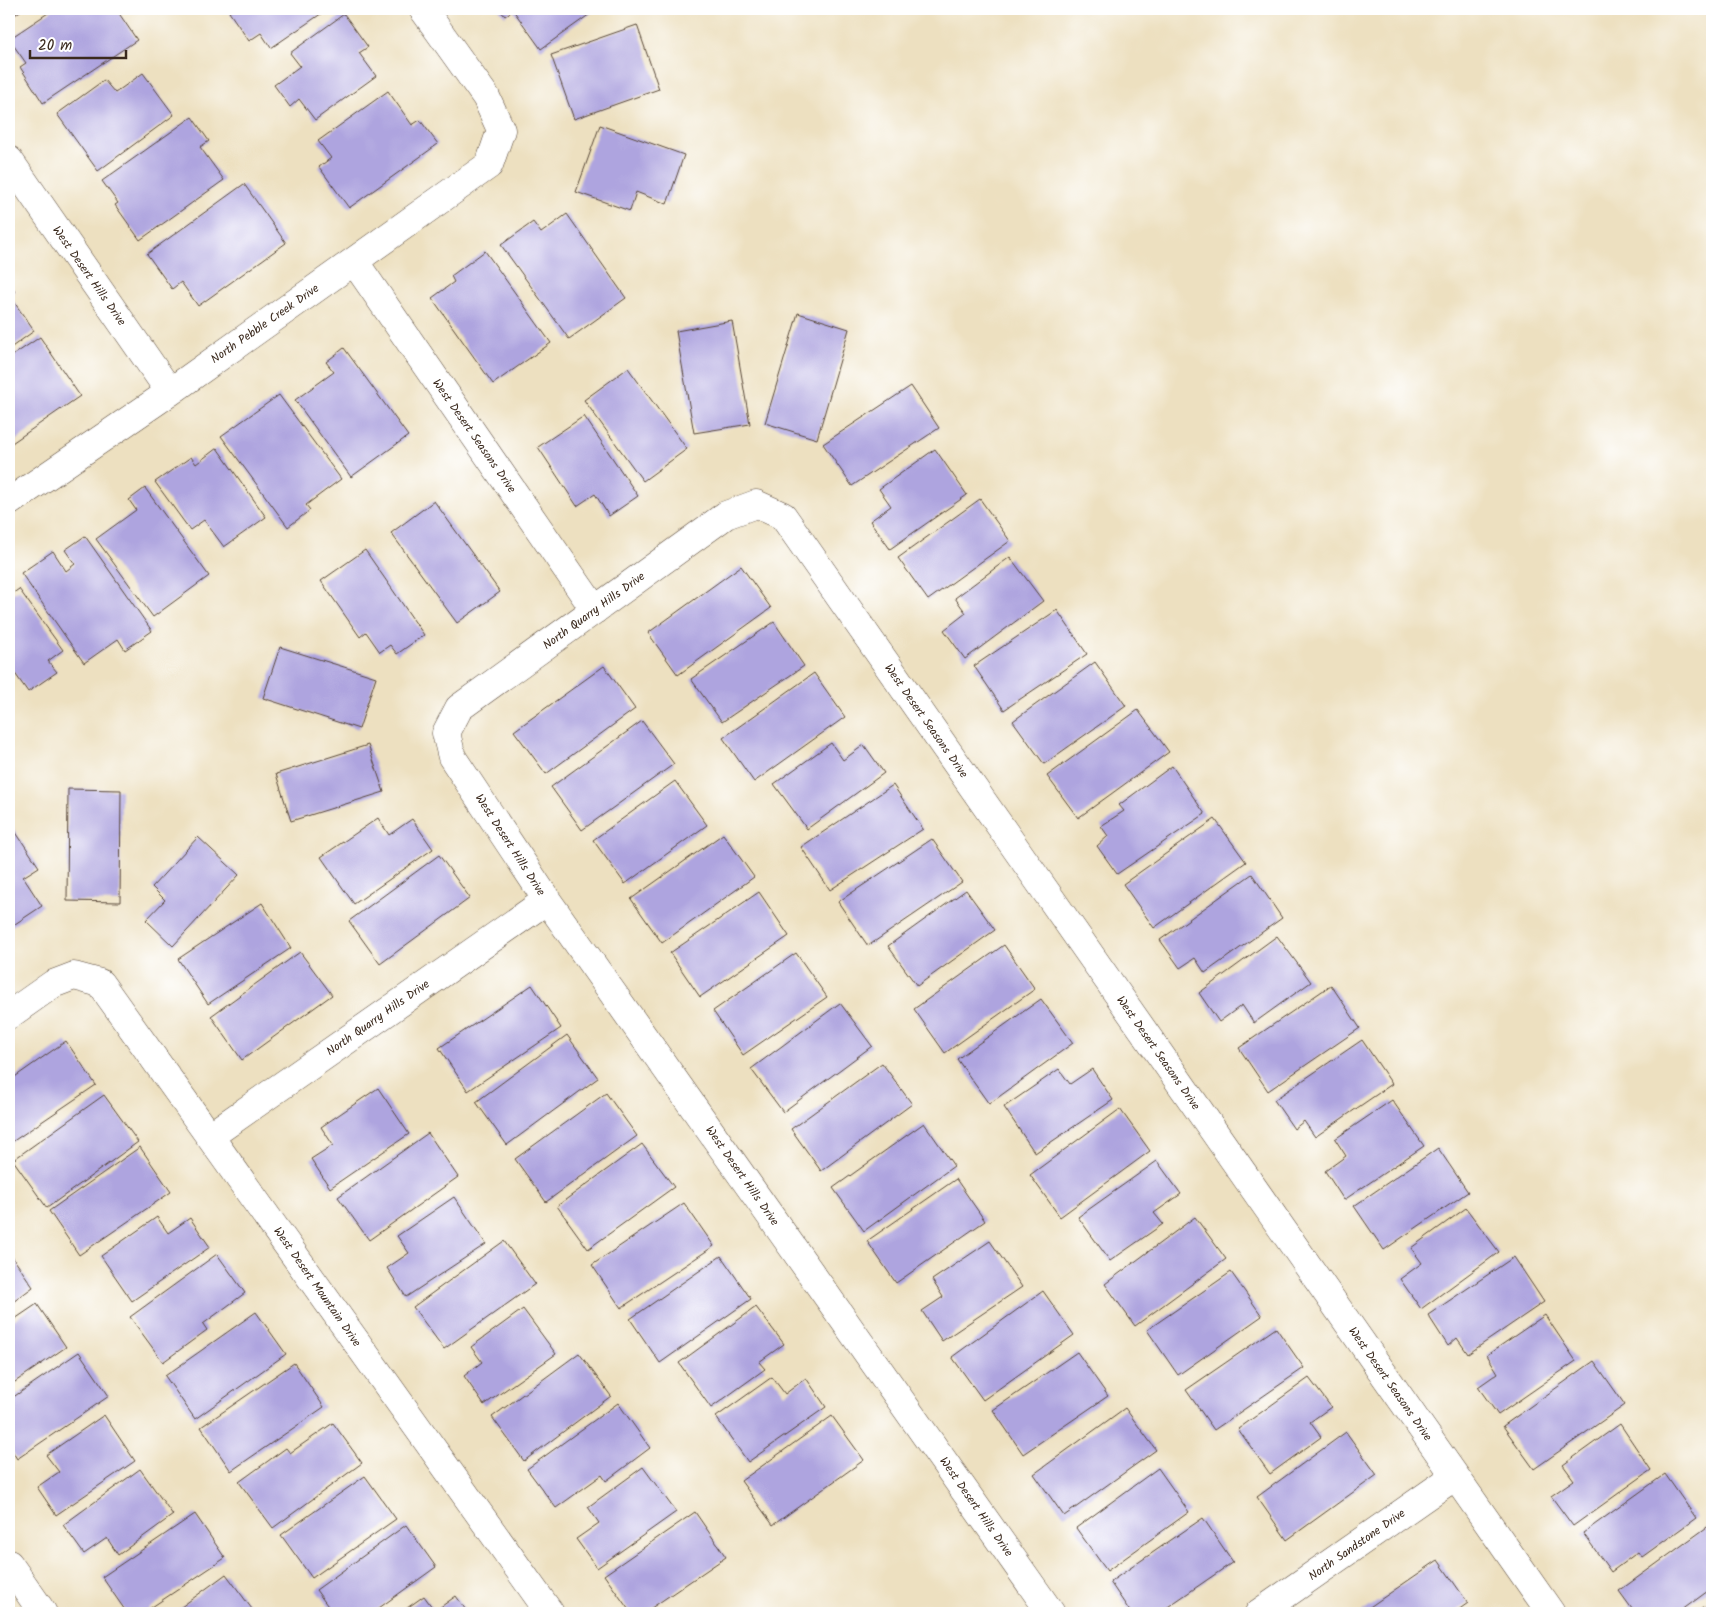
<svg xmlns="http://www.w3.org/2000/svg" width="1721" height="1622" font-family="Kalam,sans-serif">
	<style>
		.building { fill: #aea4df }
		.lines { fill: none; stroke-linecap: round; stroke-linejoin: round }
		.minor-casing { stroke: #564536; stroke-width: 29 }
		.minor { stroke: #fff; stroke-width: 28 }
		.labels { text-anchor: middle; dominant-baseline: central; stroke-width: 5; stroke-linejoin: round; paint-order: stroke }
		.street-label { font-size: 12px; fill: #3b2a1e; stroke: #fff }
	</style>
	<rect width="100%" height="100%" fill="#fff"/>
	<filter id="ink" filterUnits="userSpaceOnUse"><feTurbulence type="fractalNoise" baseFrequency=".02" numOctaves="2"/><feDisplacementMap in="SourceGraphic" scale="10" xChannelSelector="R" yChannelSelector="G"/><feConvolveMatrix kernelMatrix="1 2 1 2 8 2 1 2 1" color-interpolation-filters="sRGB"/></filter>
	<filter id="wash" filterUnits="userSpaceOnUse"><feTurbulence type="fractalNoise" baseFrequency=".0096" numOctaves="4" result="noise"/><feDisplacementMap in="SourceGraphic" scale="20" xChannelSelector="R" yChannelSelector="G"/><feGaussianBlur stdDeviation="1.12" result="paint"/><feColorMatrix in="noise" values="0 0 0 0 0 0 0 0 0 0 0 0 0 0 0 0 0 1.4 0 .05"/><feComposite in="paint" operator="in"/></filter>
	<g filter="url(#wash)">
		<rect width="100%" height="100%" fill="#ede0c0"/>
		<g id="blocks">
			<!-- building -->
			<path class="building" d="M9,9H23L9,19Z
				M54,9H116L137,40L43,103L20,67L26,63L9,39Z
				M234,9H328L271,48L261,33L249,41L229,12Z
				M499,9H597L541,49L513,10L505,16Z
				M344,14L368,47L359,53L376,76L315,120L299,99L290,107L274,85L300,66L290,53Z
				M637,25L659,89L574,119L551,55Z
				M143,73L174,115L98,171L57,114L104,80L115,93Z
				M388,91L412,125L420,120L438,144L349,208L319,167L331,158L318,141Z
				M192,117L209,141L200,147L224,180L140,240L115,205L118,203L102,181Z
				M600,125L684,155L667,204L636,192L630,211L576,192Z
				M244,184L286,243L198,306L181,282L172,289L147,254Z
				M567,214L626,298L569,339L501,245L533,222L541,233Z
				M485,251L551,343L493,384L432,298L454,282L451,276Z
				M9,284L15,292L10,296L34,331L9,349Z
				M798,313L849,329L817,439L765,423Z
				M732,321L750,424L694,433L676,331Z
				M40,337L80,396L9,445V358Z
				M344,348L408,436L351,477L295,400L334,372L326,362Z
				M628,368L687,449L643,481L584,400Z
				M911,386L939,428L852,486L823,444Z
				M279,395L341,479L306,505L310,510L288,527L221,436Z
				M584,416L638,496L609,516L595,494L577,506L538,447Z
				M217,448L266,517L224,547L204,520L190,530L155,482L191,457L196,464Z
				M935,449L967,495L890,549L870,521L891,506L879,489Z
				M145,488L209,576L153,617L96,539L136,510L129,500Z
				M980,499L1010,541L928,600L898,558Z
				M434,501L500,592L457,623L391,533Z
				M85,536L152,631L125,650L118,639L84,663L21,573L53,551L66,571L75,564L65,550Z
				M365,550L424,635L397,654L390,645L380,652L366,632L360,637L321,581Z
				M1010,557L1043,601L965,659L944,630L966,613L955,598Z
				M741,566L771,608L678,675L648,633Z
				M19,589L63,650L48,661L57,672L28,692L9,665V596Z
				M1057,610L1087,654L1004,710L974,666Z
				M774,622L804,666L722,722L691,679Z
				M280,647L376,677L359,729L263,698Z
				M1095,662L1126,706L1044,764L1013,721Z
				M604,666L635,709L546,774L514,731Z
				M814,673L845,717L754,782L723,738Z
				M1138,710L1169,752L1078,818L1047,776Z
				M642,721L674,764L582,830L551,787Z
				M831,743L843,760L864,745L884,773L807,829L774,784Z
				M368,745L384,792L291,821L276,774Z
				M1172,766L1205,814L1117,874L1097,846L1108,836L1101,826L1124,811L1119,805Z
				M675,781L707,825L625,884L593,840Z
				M893,785L923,829L830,890L801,847Z
				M68,789L121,790L120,902L67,901Z
				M378,818L389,835L412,819L433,849L354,904L321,857Z
				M1215,819L1246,862L1154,928L1123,884Z
				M9,822L39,867L23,877L42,906L12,926L9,920Z
				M723,834L754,877L662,943L631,899Z
				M198,837L239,875L173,946L146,920L165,900L152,887Z
				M932,839L962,882L868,946L838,902Z
				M439,855L470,898L380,964L349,921Z
				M1252,874L1282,918L1205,973L1195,958L1180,968L1160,940Z
				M966,890L995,930L917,986L888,946Z
				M759,892L789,936L700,997L670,953Z
				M262,903L291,948L208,1004L178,959Z
				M1277,936L1311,982L1254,1023L1242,1005L1219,1022L1199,993Z
				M1004,945L1035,989L945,1053L914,1009Z
				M300,952L332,995L242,1060L211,1016Z
				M796,953L827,997L743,1055L713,1011Z
				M532,985L561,1028L468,1091L439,1048Z
				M1331,985L1360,1028L1268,1091L1239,1048Z
				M1041,999L1073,1043L989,1104L957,1059Z
				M840,1003L872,1046L783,1112L751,1069Z
				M567,1035L598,1078L507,1145L476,1102Z
				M1362,1040L1392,1084L1315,1137L1304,1121L1294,1129L1274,1100Z
				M66,1041L96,1085L9,1144V1081Z
				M882,1063L912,1104L821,1171L791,1129Z
				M1059,1069L1070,1084L1092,1069L1113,1100L1035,1153L1004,1107Z
				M378,1088L409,1134L330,1188L311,1159L333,1145L321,1127Z
				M606,1093L637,1136L546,1202L515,1159Z
				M104,1095L138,1142L47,1208L13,1160Z
				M1392,1100L1424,1146L1344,1200L1325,1171L1346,1156L1335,1139Z
				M1120,1109L1150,1151L1060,1217L1030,1175Z
				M924,1123L954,1166L864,1231L833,1188Z
				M428,1133L458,1177L369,1240L338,1197Z
				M642,1144L674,1187L588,1249L557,1206Z
				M140,1147L171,1192L79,1255L49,1211Z
				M1438,1148L1468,1192L1384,1250L1354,1206Z
				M1157,1161L1181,1194L1154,1213L1163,1224L1110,1261L1078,1217Z
				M956,1179L985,1221L896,1283L867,1241Z
				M454,1197L486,1244L406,1297L387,1268L409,1253L397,1236Z
				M684,1203L714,1246L621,1308L592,1265Z
				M1466,1208L1499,1252L1421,1309L1400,1279L1422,1263L1411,1248Z
				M157,1217L168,1233L190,1218L210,1247L132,1301L101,1256Z
				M1195,1217L1226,1259L1135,1326L1105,1284Z
				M504,1241L535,1284L444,1349L413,1307Z
				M990,1241L1022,1287L942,1341L922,1311L943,1297L932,1280Z
				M9,1252L33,1287L9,1305Z
				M217,1254L245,1293L203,1324L207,1330L163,1362L130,1317Z
				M721,1256L751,1299L660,1363L630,1319Z
				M1514,1257L1544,1302L1468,1354L1457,1338L1448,1346L1428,1315Z
				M1231,1272L1262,1316L1178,1375L1147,1330Z
				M1043,1291L1074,1335L983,1400L952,1357Z
				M37,1304L66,1347L9,1386V1323Z
				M756,1307L784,1344L759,1362L765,1369L711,1408L679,1363Z
				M523,1309L556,1354L484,1405L464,1376L482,1362L471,1347Z
				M256,1312L286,1354L195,1419L165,1376Z
				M1545,1315L1576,1361L1498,1415L1478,1387L1498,1373L1487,1355Z
				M1276,1328L1304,1368L1214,1430L1186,1390Z
				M79,1352L109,1396L17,1459L9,1446V1400Z
				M1077,1352L1108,1396L1023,1454L993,1410Z
				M579,1353L611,1396L524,1461L492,1417Z
				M1594,1361L1625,1405L1534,1469L1503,1426Z
				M294,1363L324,1407L231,1471L201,1427Z
				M772,1377L785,1394L806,1378L826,1407L748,1462L716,1417Z
				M1309,1378L1331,1407L1310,1422L1321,1437L1270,1474L1238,1429Z
				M618,1403L650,1448L606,1481L602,1475L556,1508L527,1469Z
				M1125,1408L1156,1450L1064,1516L1034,1474Z
				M104,1415L135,1461L56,1515L37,1487L59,1472L46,1455Z
				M832,1416L864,1460L773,1525L741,1481Z
				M333,1423L362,1463L273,1528L239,1482L286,1448L290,1453Z
				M1620,1424L1651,1470L1573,1526L1551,1496L1574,1480L1563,1465Z
				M1346,1432L1377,1475L1287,1540L1257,1497Z
				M643,1467L676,1512L597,1568L576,1539L599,1523L588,1507Z
				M1158,1468L1189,1512L1107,1571L1076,1528Z
				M140,1469L173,1515L118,1555L107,1538L84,1554L63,1525Z
				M1665,1474L1696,1518L1642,1557L1638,1552L1611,1572L1583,1533Z
				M365,1476L396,1519L312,1578L281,1535Z
				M695,1512L726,1557L644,1613H631L604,1575Z
				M195,1514L225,1558L143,1613H127L102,1577Z
				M1203,1518L1233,1562L1159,1613H1131L1110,1582Z
				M406,1525L436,1567L372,1613H333L316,1590Z
				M1710,1525L1712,1528V1588L1678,1613H1635L1619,1591Z
				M1438,1560L1468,1603L1454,1613H1361Z
				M226,1574L255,1613H173Z
				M424,1596L435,1611L456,1596L468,1613H400Z
				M1712,1601V1613H1696Z"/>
		</g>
	</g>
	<g filter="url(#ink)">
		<use href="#blocks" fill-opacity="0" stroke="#564536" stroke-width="1"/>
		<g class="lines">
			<defs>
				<path id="minor" d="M9,160L170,392
					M354,261L595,610
					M9,502L170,392L489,165L501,130L486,97L423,9
					M9,1015L53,984L74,976L100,983L550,1613
					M210,1136L547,900
					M9,1564L43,1613
					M1051,1613L547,900L452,757L446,733L459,708L726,515L756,504L783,516L1551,1613
					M1259,1613L1455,1476"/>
			</defs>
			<!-- minor casing -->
			<use href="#minor" class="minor-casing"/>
			<!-- minor -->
			<use href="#minor" class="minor"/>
		</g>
	</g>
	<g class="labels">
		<!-- street labels -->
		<g class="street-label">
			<text transform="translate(89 276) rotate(55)">West Desert Hills Drive</text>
			<text transform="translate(265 324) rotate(-35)">North Pebble Creek Drive</text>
			<text transform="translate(474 436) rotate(55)">West Desert Seasons Drive</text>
			<text transform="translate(594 611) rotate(-36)">North Quarry Hills Drive</text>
			<text transform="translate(926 721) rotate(55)">West Desert Seasons Drive</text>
			<text transform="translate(510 845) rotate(57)">West Desert Hills Drive</text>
			<text transform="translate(378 1018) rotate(-35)">North Quarry Hills Drive</text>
			<text transform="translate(1158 1053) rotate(55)">West Desert Seasons Drive</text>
			<text transform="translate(742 1176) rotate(55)">West Desert Hills Drive</text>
			<text transform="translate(317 1287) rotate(55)">West Desert Mountain Drive</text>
			<text transform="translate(1390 1384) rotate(55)">West Desert Seasons Drive</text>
			<text transform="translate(976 1507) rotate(55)">West Desert Hills Drive</text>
			<text transform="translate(1357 1545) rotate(-35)">North Sandstone Drive</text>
		</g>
	</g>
	<!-- margin -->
	<rect width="1721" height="1622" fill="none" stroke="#fff" stroke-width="30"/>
	<!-- scale -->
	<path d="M30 50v8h96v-8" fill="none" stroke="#3b2a1e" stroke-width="2.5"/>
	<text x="38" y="50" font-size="15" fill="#3b2a1e" stroke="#ffffff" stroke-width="4" paint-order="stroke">20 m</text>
</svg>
